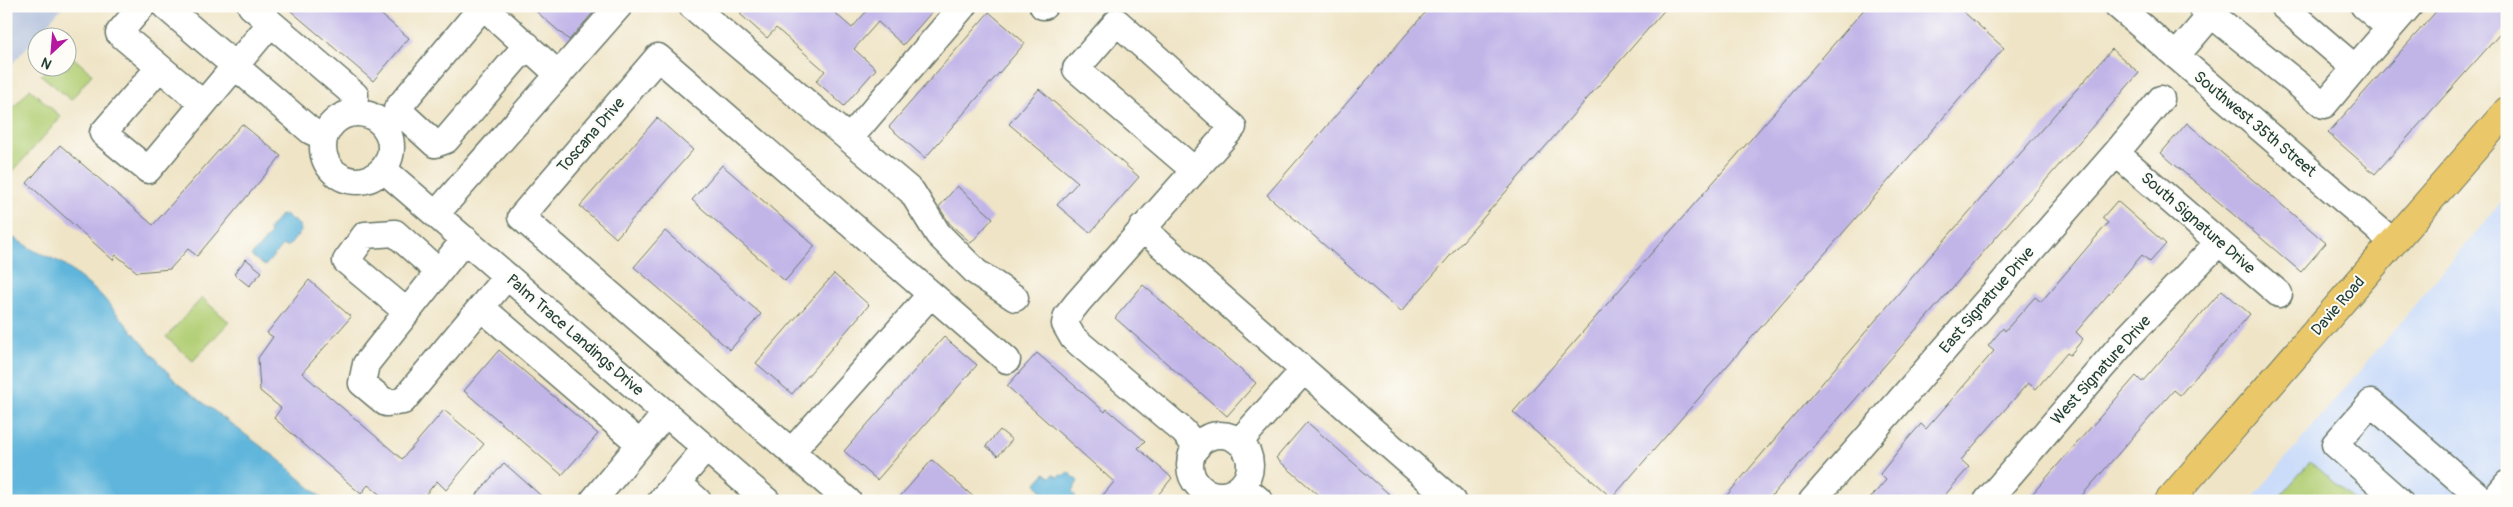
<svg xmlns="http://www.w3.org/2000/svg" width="2513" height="507" font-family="Pangolin,sans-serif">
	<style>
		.built { fill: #cadcf9 }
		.industrial { fill: #b7c5de }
		.green { fill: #b2cf76; stroke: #688655 }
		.water { fill: #5eb5db; stroke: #3e7988 }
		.building { fill: #c1b5e8 }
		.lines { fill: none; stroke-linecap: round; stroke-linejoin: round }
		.minor-casing { stroke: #687767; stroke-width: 29 }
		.major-casing { stroke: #687767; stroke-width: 30 }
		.minor { stroke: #fff; stroke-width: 26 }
		.major { stroke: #eac769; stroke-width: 28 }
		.labels { text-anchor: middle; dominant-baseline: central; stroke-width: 4; stroke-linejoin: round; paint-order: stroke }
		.street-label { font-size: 16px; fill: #1f3d34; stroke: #fdfcf7 }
	</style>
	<rect width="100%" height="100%" fill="#fdfcf7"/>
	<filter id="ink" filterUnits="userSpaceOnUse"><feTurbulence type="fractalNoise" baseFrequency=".02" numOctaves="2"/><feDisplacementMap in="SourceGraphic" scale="10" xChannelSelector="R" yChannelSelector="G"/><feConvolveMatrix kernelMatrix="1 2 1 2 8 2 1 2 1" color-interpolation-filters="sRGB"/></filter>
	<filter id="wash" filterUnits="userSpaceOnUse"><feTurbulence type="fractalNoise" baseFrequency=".0096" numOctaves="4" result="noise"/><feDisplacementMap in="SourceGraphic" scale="20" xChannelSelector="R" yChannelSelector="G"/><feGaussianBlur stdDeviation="1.12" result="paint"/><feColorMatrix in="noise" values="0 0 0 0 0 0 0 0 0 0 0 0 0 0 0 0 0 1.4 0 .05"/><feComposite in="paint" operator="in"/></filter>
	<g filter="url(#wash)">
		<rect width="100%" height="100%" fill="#efe4c6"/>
		<!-- built -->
		<path class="built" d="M2507,195V501H2250Z"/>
		<!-- industrial -->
		<path class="industrial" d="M6,6H63L6,71Z"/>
		<!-- green -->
		<path class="green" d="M68,53L92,74L71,100L41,75L48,68H68Z
			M30,89L61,117L6,179V116Z
			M202,298L229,322L193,361L166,337Z
			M2310,462L2355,501H2276Z"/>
		<!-- water -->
		<path class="water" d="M281,215H286L299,225L301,231L289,246H282L265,266L251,256L270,235L269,229Z
			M6,233L33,250L62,263L101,295L177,383L278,459L325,501H6Z
			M1068,472L1078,481L1072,492L1076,497L1074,499L1076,501H1038L1044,495L1036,483L1045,473L1050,477L1054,474L1057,477L1061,474L1063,476Z"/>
		<g id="blocks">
			<!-- building -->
			<path class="building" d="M285,6H371L409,38L373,81Z
				M530,6H599L569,40Z
				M746,6H827L852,28L871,6H937L903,45L878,22L854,49L876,69L844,106L816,81L825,71L776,28L767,38L740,14Z
				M1431,6H1668L1401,312L1267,195Z
				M1867,6H1957L2004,48L1612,498L1513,412Z
				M2441,6H2507V26L2375,174L2328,133Z
				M989,12L1025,43L925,158L889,127Z
				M2112,49L2139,73L2039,188L1767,501H1722L1920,268Z
				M1039,89L1139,177L1090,233L1057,205L1078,182L1009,124Z
				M657,118L693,150L616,238L580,206Z
				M2187,123L2326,243L2301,272L2161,153Z
				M242,124L281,156L197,256L188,249L170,269L137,272L116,255L113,260L27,183L60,145L153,225Z
				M722,165L815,246L785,281L692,200Z
				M957,186L993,218L971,243L950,224L939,207Z
				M2117,201L2166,244L2150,262L2142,255L2076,332L2083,339L2070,355L2067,353L2036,389L2028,383L1961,460L1969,467L1940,501H1868L1886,480L1880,474L1906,441L1921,424L1926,429L1994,351L1988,346L2003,328L2005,331L2035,297L2041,302L2108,223L2102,218Z
				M665,231L761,314L730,350L634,267Z
				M246,259L262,272L249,286L234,274Z
				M834,274L869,305L792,394L756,363Z
				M309,280L351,317L302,373L402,459L444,410L484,444L446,490L437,481L420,501H388L368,485L361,494L274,418L281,408L260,391L258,358L273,337L267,333Z
				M1143,285L1256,383L1227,416L1115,318Z
				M2222,290L2250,314L2180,395L2174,390L2077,501H2026L2136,376L2142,382Z
				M944,337L977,365L877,480L844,451Z
				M499,350L598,434L562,475L464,391Z
				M1037,353L1105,412L1107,409L1145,441L1138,448L1172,478L1153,501H1098L1114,482L1007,386Z
				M1307,422L1397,501H1325L1276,458Z
				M1000,430L1012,440L998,456L986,446Z
				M932,460L978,501H896Z
				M504,463L547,501H471Z"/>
		</g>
	</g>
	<g filter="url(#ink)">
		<use href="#blocks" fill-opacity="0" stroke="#687767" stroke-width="1"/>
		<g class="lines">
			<defs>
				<path id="minor" d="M142,6L119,33L202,103
					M165,6L311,131L324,137
					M251,6L355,95L354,113
					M483,6L397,109L435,144L446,140L527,45
					M483,6L559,75
					M692,6L912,192L938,234L976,272L1015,298
					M1043,6H1044
					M2118,6L2393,242
					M2201,6L2324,105L2355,68L2283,6
					M2364,6L2390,28
					M2176,56L2211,15
					M159,68L103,133L148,170L271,23
					M2355,68L2409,6
					M323 147a34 34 0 1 1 68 0a34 34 0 1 1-68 0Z
					M849,139L963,6
					M2116,153L2279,294
					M383,169L767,501
					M1194,170L1076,69L1117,22L1233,127L1078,302L1067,316L1065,324L1073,338L1183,431L1197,447
					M436,214L619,6
					M1142,228L1453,501
					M465,239L366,364L362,383L386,403L403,401L507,276
					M482,308L640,444
					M407,312L346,261L365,235L395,233L439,272
					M1190 465a30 30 0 1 1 60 0a30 30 0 1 1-60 0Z
					M1239,442L1304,370
					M792,451L931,294
					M677,482L698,501
					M1242,486L1260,501
					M593,501L666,413
					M661,501L706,448
					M848,501L521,217L658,57L1007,360
					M1812,501L2116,153L2161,99
					M1987,501L2129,336L2219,242
					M2399,501L2335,444L2371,403L2484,501
					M2493,501L2507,484"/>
				<path id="major" d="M2169,501L2507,111"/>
			</defs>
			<!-- minor casing -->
			<use href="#minor" class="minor-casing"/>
			<!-- major casing -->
			<use href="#major" class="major-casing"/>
			<!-- minor -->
			<use href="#minor" class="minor"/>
			<!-- major -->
			<use href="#major" class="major"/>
		</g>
	</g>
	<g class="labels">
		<!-- street labels -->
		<g class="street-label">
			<text transform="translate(2255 124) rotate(40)">Southwest 35th Street</text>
			<text transform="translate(591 135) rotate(-49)">Toscana Drive</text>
			<text transform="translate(2198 223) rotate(41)">South Signature Drive</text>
			<text transform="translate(1987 300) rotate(-49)">East Signatrue Drive</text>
			<text transform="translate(2338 306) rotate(-49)">Davie Road</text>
			<text transform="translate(575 335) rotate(41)">Palm Trace Landings Drive</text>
			<text transform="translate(2101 370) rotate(-48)">West Signature Drive</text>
		</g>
	</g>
	<!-- margin -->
	<rect width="2513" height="507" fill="none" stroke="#fdfcf7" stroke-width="25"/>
	<!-- north arrow -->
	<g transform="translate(52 52) rotate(206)"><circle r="24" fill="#fdfcf7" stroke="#a4b0a9"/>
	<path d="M0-4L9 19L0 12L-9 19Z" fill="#b5179e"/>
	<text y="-8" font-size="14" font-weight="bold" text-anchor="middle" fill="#1f3d34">N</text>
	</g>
</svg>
